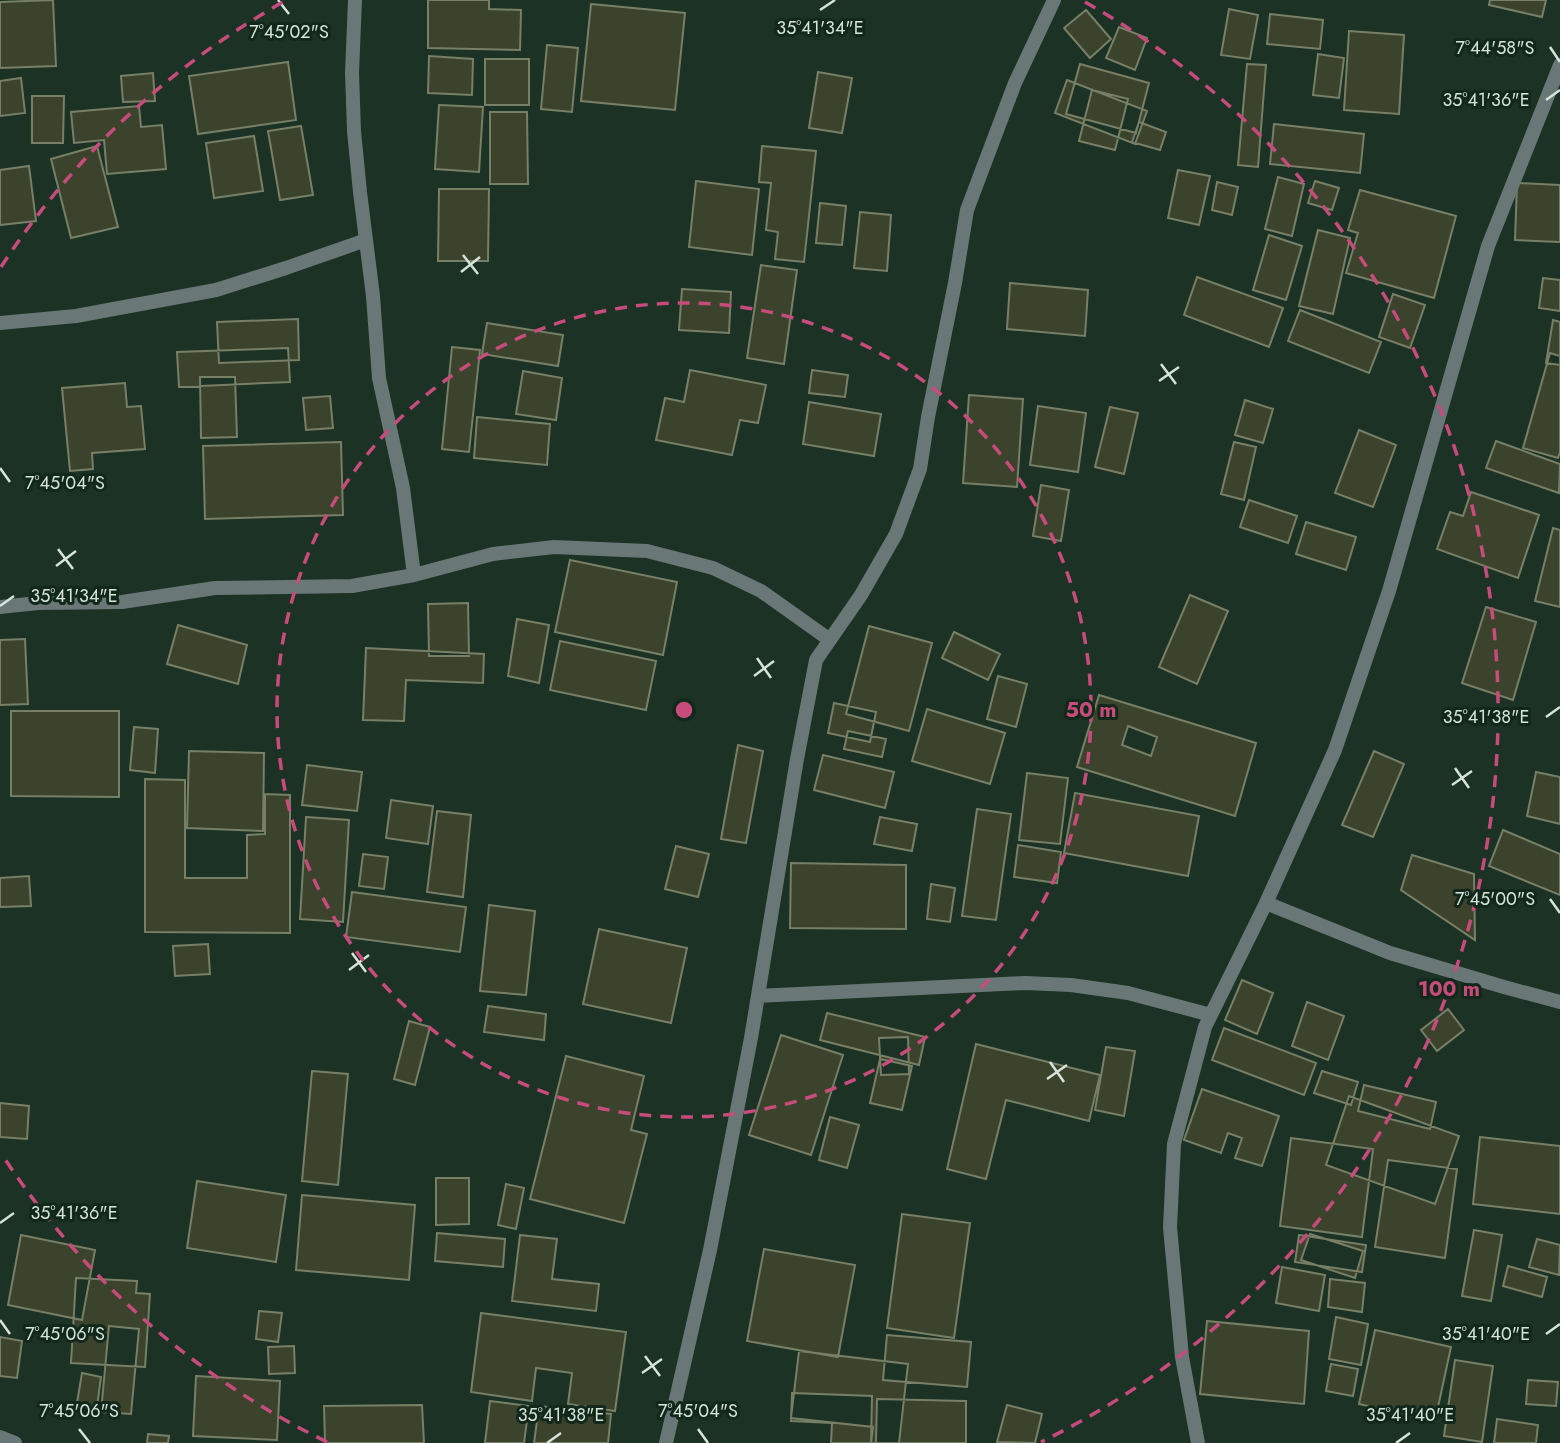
<svg xmlns="http://www.w3.org/2000/svg" width="1560" height="1443" font-family="Jost,sans-serif">
	<style>
		.building { fill: #3c432c; stroke: #777f66; stroke-width: 2; fill-rule: evenodd }
		.lines { fill: none; stroke-linecap: round; stroke-linejoin: round }
		.street { stroke: #697876; stroke-width: 14 }
		.ticks { fill: none; stroke: #d5e3da; stroke-width: 2.5 }
		.ring { fill: none; stroke: #c74b7b; stroke-width: 3.5; stroke-dasharray: 12 9 }
		.ticks-label { font-size: 18px; text-anchor: middle; fill: #d5e3da; stroke: #12281b; stroke-width: 6; stroke-linejoin: round; paint-order: stroke }
		.centre { fill: #c74b7b; stroke: #12281b; stroke-width: 3.5 }
		.ring-label { font-size: 21px; text-anchor: middle; font-weight: bold; fill: #c74b7b; stroke: #12281b; stroke-width: 6; stroke-linejoin: round; paint-order: stroke }
	</style>
	<rect width="100%" height="100%" fill="#1b3224"/>
	<!-- building -->
	<path class="building" d="M53,0L56,66L0,68V2Z
		M428,0H489V9L521,10L520,50L428,48Z
		M1490,0H1546L1542,17L1489,5Z
		M591,4L685,13L675,110L581,101Z
		M1229,9L1258,15L1250,59L1221,55Z
		M1086,10L1111,39L1090,58L1064,28Z
		M1270,14L1323,20L1320,49L1267,44Z
		M1119,27L1147,38L1135,70L1106,58Z
		M1349,31L1404,35L1399,114L1344,110Z
		M547,45L578,48L572,112L541,109Z
		M1318,54L1344,58L1339,98L1313,95Z
		M429,56L473,59L472,95L428,93Z
		M485,59H529V105H485Z
		M288,62L296,120L198,134L189,76Z
		M1080,64L1149,83L1136,133L1066,114Z
		M1247,64L1266,65L1258,167L1238,165Z
		M818,72L852,78L842,133L809,128Z
		M153,73L155,101L123,102L121,76Z
		M21,78L25,113L0,116V81Z
		M1067,80L1147,111L1135,144L1055,113Z
		M1092,90L1128,99L1115,150L1079,141Z
		M32,96H64L63,143H32Z
		M439,105L483,107L479,172L435,169Z
		M139,106L141,127L162,125L166,169L107,174L104,140L74,143L71,112Z
		M490,112H527L528,184H490Z
		M1139,122L1166,132L1160,150L1132,142Z
		M1274,124L1364,134L1360,173L1270,164Z
		M301,126L313,195L280,200L268,131Z
		M254,136L263,191L214,198L206,143Z
		M97,146L118,227L71,238L51,159Z
		M762,146L816,151L804,262L775,259L778,232L766,230L771,183L759,182Z
		M29,166L36,221L0,225V170Z
		M1178,170L1210,176L1199,225L1168,218Z
		M1278,177L1304,184L1292,236L1265,229Z
		M696,181L759,189L752,255L689,247Z
		M1315,181L1339,188L1332,210L1308,203Z
		M1217,182L1238,187L1232,215L1212,210Z
		M1517,183L1560,185V242L1515,240Z
		M439,189H489L488,261H438Z
		M1360,190L1456,216L1434,298L1346,273L1358,233L1348,230Z
		M820,203L846,206L842,245L816,243Z
		M860,212L891,215L887,271L854,268Z
		M1318,230L1350,238L1333,314L1299,306Z
		M1269,235L1302,246L1286,300L1253,290Z
		M761,265L797,270L784,364L747,358Z
		M1197,277L1283,308L1269,347L1184,315Z
		M1543,278L1560,280V311L1539,308Z
		M1010,283L1088,290L1085,336L1007,329Z
		M682,289L731,292L729,333L679,330Z
		M1393,294L1425,305L1410,348L1379,337Z
		M1300,310L1381,342L1369,373L1288,341Z
		M298,319L299,360L219,363L217,322Z
		M1553,320L1560,322V365L1546,363Z
		M487,323L563,335L558,366L482,354Z
		M452,347L480,350L469,452L442,449Z
		M288,348L290,382L179,387L177,352Z
		M1550,353L1560,356V452L1558,458L1523,448Z
		M690,370L766,385L758,423L740,420L732,455L656,440L665,398L684,402Z
		M812,370L848,375L845,397L809,393Z
		M523,371L562,378L556,420L516,414Z
		M200,377H235L237,437L201,438Z
		M125,383L127,407L141,406L145,449L92,453L93,469L70,471L62,388Z
		M969,395L1023,399L1017,487L963,483Z
		M330,396L333,428L306,430L303,398Z
		M1245,400L1273,409L1263,443L1235,435Z
		M809,402L881,414L874,456L803,444Z
		M1038,406L1086,413L1078,472L1030,465Z
		M1110,407L1138,413L1124,474L1095,467Z
		M477,417L550,424L547,465L474,458Z
		M1359,430L1396,445L1373,507L1335,493Z
		M1496,441L1560,464L1559,493L1486,468Z
		M341,442L343,515L205,519L203,446Z
		M1234,442L1256,447L1244,500L1221,494Z
		M1041,485L1069,490L1061,541L1033,536Z
		M1471,492L1539,515L1518,578L1437,549L1450,512L1463,516Z
		M1249,500L1297,516L1288,543L1240,527Z
		M1306,522L1356,537L1346,570L1296,554Z
		M1553,528L1560,530V607L1535,601Z
		M570,560L677,582L663,655L555,632Z
		M1190,595L1228,611L1197,684L1159,667Z
		M468,603L469,656H429L428,604Z
		M1486,607L1536,622L1513,700L1462,683Z
		M517,619L549,625L539,683L508,676Z
		M178,625L247,645L238,684L167,664Z
		M869,626L932,643L909,731L846,714Z
		M954,632L1000,654L988,680L942,658Z
		M25,639L28,704L0,705V640Z
		M560,641L656,661L646,710L550,690Z
		M366,648L484,654L483,683L406,680L404,721L363,720Z
		M998,676L1027,684L1016,727L987,719Z
		M1099,695L1256,743L1235,816L1077,767ZM1128,726L1157,737L1151,756L1122,745Z
		M834,703L876,712L870,742L828,733Z
		M927,709L1005,733L990,784L912,761Z
		M11,711H119V797L11,796Z
		M134,727L158,729L155,773L130,770Z
		M848,731L886,739L882,757L844,749Z
		M738,745L763,751L746,843L721,839Z
		M189,751L264,753L263,831L187,828Z
		M1374,751L1404,764L1373,837L1342,825Z
		M823,755L894,772L885,808L814,790Z
		M307,765L362,772L357,811L302,805Z
		M1536,772L1560,777V824L1527,816Z
		M1027,773L1068,778L1060,844L1019,840Z
		M145,779L185,780V878H247V835L265,834V794L290,795V933L145,932Z
		M1075,793L1199,816L1188,876L1064,853Z
		M391,800L433,806L428,844L386,838Z
		M977,809L1011,814L996,920L962,916Z
		M437,811L471,815L463,897L427,892Z
		M306,817L349,820L343,922L300,919Z
		M880,817L917,824L912,851L874,844Z
		M1503,830L1560,854V895L1489,866Z
		M1018,845L1061,852L1057,883L1014,877Z
		M676,846L709,854L698,897L665,889Z
		M363,854L388,857L384,889L359,886Z
		M1412,855L1474,874L1475,940L1401,890Z
		M791,863L906,865V929L790,928Z
		M29,876L31,906L0,907V878Z
		M931,884L955,888L950,922L927,919Z
		M352,892L466,907L460,952L346,937Z
		M489,905L535,911L526,995L480,991Z
		M599,929L687,948L671,1023L583,1004Z
		M208,944L210,974L175,976L173,946Z
		M1242,980L1273,993L1257,1034L1225,1020Z
		M1307,1002L1344,1016L1328,1060L1292,1046Z
		M488,1006L546,1014L544,1040L484,1032Z
		M1448,1009L1464,1030L1437,1051L1421,1030Z
		M827,1013L925,1037L919,1065L820,1040Z
		M409,1021L430,1027L415,1085L394,1079Z
		M1224,1028L1316,1063L1304,1095L1212,1060Z
		M781,1035L843,1055L811,1155L749,1135Z
		M908,1037L909,1074L881,1075L879,1038Z
		M976,1044L1100,1075L1089,1121L1006,1100L986,1179L947,1169Z
		M1106,1047L1135,1051L1124,1116L1095,1110Z
		M566,1056L644,1076L631,1130L647,1134L624,1223L530,1199Z
		M880,1059L912,1066L902,1110L870,1103Z
		M312,1071L348,1074L338,1185L302,1181Z
		M1322,1071L1358,1082L1351,1105L1314,1093Z
		M1364,1085L1436,1102L1430,1129L1358,1111Z
		M1202,1089L1279,1116L1262,1166L1235,1158L1242,1138L1228,1133L1221,1153L1184,1140Z
		M1349,1096L1459,1136L1435,1204L1326,1165Z
		M0,1103L29,1106L27,1139L0,1137Z
		M830,1117L859,1125L847,1168L819,1160Z
		M1480,1137L1560,1146V1214L1473,1204Z
		M1291,1138L1373,1149L1362,1237L1280,1226Z
		M1388,1160L1457,1169L1445,1258L1375,1247Z
		M436,1178H469V1224L436,1225Z
		M197,1181L286,1195L276,1262L187,1248Z
		M506,1184L524,1188L516,1229L498,1225Z
		M302,1195L415,1205L409,1280L296,1270Z
		M902,1214L970,1223L954,1338L887,1328Z
		M1474,1230L1502,1235L1491,1301L1462,1296Z
		M437,1233L505,1239L503,1267L435,1261Z
		M1310,1234L1363,1251L1355,1278L1301,1260Z
		M21,1235L95,1250L82,1320L8,1305Z
		M520,1235L557,1239L552,1279L599,1284L596,1311L512,1301Z
		M1299,1235L1366,1245L1362,1272L1295,1262Z
		M1537,1239L1560,1245L1559,1275L1529,1267Z
		M764,1249L855,1265L838,1357L747,1341Z
		M1508,1266L1547,1277L1542,1297L1503,1286Z
		M1282,1267L1325,1275L1319,1311L1276,1303Z
		M76,1278L137,1281L136,1293L150,1294L145,1367L71,1363Z
		M1330,1279L1365,1283L1362,1312L1328,1307Z
		M259,1311L282,1313L278,1342L256,1339Z
		M481,1313L626,1332L615,1411L568,1404L572,1373L536,1368L532,1401L471,1392Z
		M1336,1317L1368,1324L1361,1365L1329,1359Z
		M1207,1321L1309,1331L1304,1404L1200,1394Z
		M109,1326L139,1329L131,1414L101,1412Z
		M1375,1330L1451,1347L1435,1421L1359,1404Z
		M887,1335L971,1342L967,1387L883,1380Z
		M0,1337L22,1341L17,1378L0,1376Z
		M294,1346L295,1373L269,1374L268,1347Z
		M799,1351L908,1364L899,1443H871L873,1427L791,1418Z
		M1455,1360L1493,1366L1482,1442L1444,1436Z
		M1331,1364L1358,1369L1353,1396L1326,1391Z
		M82,1373L101,1377L97,1407L77,1403Z
		M196,1376L280,1381L277,1440L193,1436Z
		M1528,1380L1558,1382L1556,1406L1526,1404Z
		M792,1393L872,1396L871,1443H831L832,1423L791,1421Z
		M877,1399L966,1401V1443H876Z
		M490,1401L529,1406L524,1443H485Z
		M422,1405L424,1443H325L324,1406Z
		M1007,1405L1042,1414L1035,1443L997,1442Z
		M539,1406L611,1414L608,1443H534Z
		M1497,1419L1538,1425L1536,1443H1494Z
		M148,1434L169,1436L168,1443H147Z"/>
	<g class="lines">
		<!-- street -->
		<path class="street" d="M355,0L352,73L354,131L360,192L373,296L379,378L403,488L414,575
			M0,323L76,316L216,290L286,268L366,240
			M0,607L38,603L122,602L215,588L352,586L414,575L493,554L554,547L647,551L713,568L761,591L830,640
			M1266,903L1390,953L1504,987L1560,1002
			M758,996L1025,983L1071,985L1128,993L1211,1015
			M0,1437L15,1443
			M666,1443L710,1250L751,1038L797,759L816,660L861,595L896,534L920,469L928,417L955,283L967,210L1015,83L1054,0
			M1198,1443L1182,1357L1170,1227L1174,1144L1205,1027L1266,903L1335,750L1389,591L1488,246L1560,65"/>
	</g>
	<!-- ticks -->
	<path class="ticks" d="M278,0L289,14M820,10L835,0M1550,47L1560,62M1546,100L1560,90M463,255L478,274M461,272L480,257M1161,364L1176,384M1159,381L1179,367M0,468L10,482M58,549L73,569M56,566L76,551M0,606L14,596M757,658L771,678M754,676L774,661M1546,717L1560,707M1455,768L1469,788M1452,785L1472,771M1550,899L1560,913M352,953L366,972M349,970L369,955M1050,1062L1064,1082M1047,1079L1067,1065M0,1223L14,1213M0,1320L10,1334M1546,1334L1560,1324M645,1356L660,1376M642,1373L662,1359M79,1429L90,1443M698,1429L708,1443M547,1443L561,1433M1396,1443L1410,1433"/>
	<!-- distance rings -->
	<g class="ring">
		<circle cx="684" cy="710" r="407"/>
		<path d="M327 1442A814 814 0 0 1 1 1153M1 267A814 814 0 0 1 283 2M1085 2A814 814 0 0 1 1041 1442"/>
	</g>
	<g class="ticks-label">
		<text x="820" y="34">35°41'34"E</text>
		<text x="289" y="38">7°45'02"S</text>
		<text x="1495" y="54">7°44'58"S</text>
		<text x="1486" y="106">35°41'36"E</text>
		<text x="65" y="489">7°45'04"S</text>
		<text x="74" y="602">35°41'34"E</text>
		<text x="1486" y="723">35°41'38"E</text>
		<text x="1495" y="905">7°45'00"S</text>
		<text x="74" y="1219">35°41'36"E</text>
		<text x="65" y="1340">7°45'06"S</text>
		<text x="1486" y="1340">35°41'40"E</text>
		<text x="79" y="1417">7°45'06"S</text>
		<text x="698" y="1417">7°45'04"S</text>
		<text x="561" y="1421">35°41'38"E</text>
		<text x="1410" y="1421">35°41'40"E</text>
	</g>
	<circle cx="684" cy="710" r="10" class="centre"/>
	<g class="ring-label">
		<text x="1091" y="717">50 m</text>
		<text x="1449" y="996">100 m</text>
	</g>
</svg>
